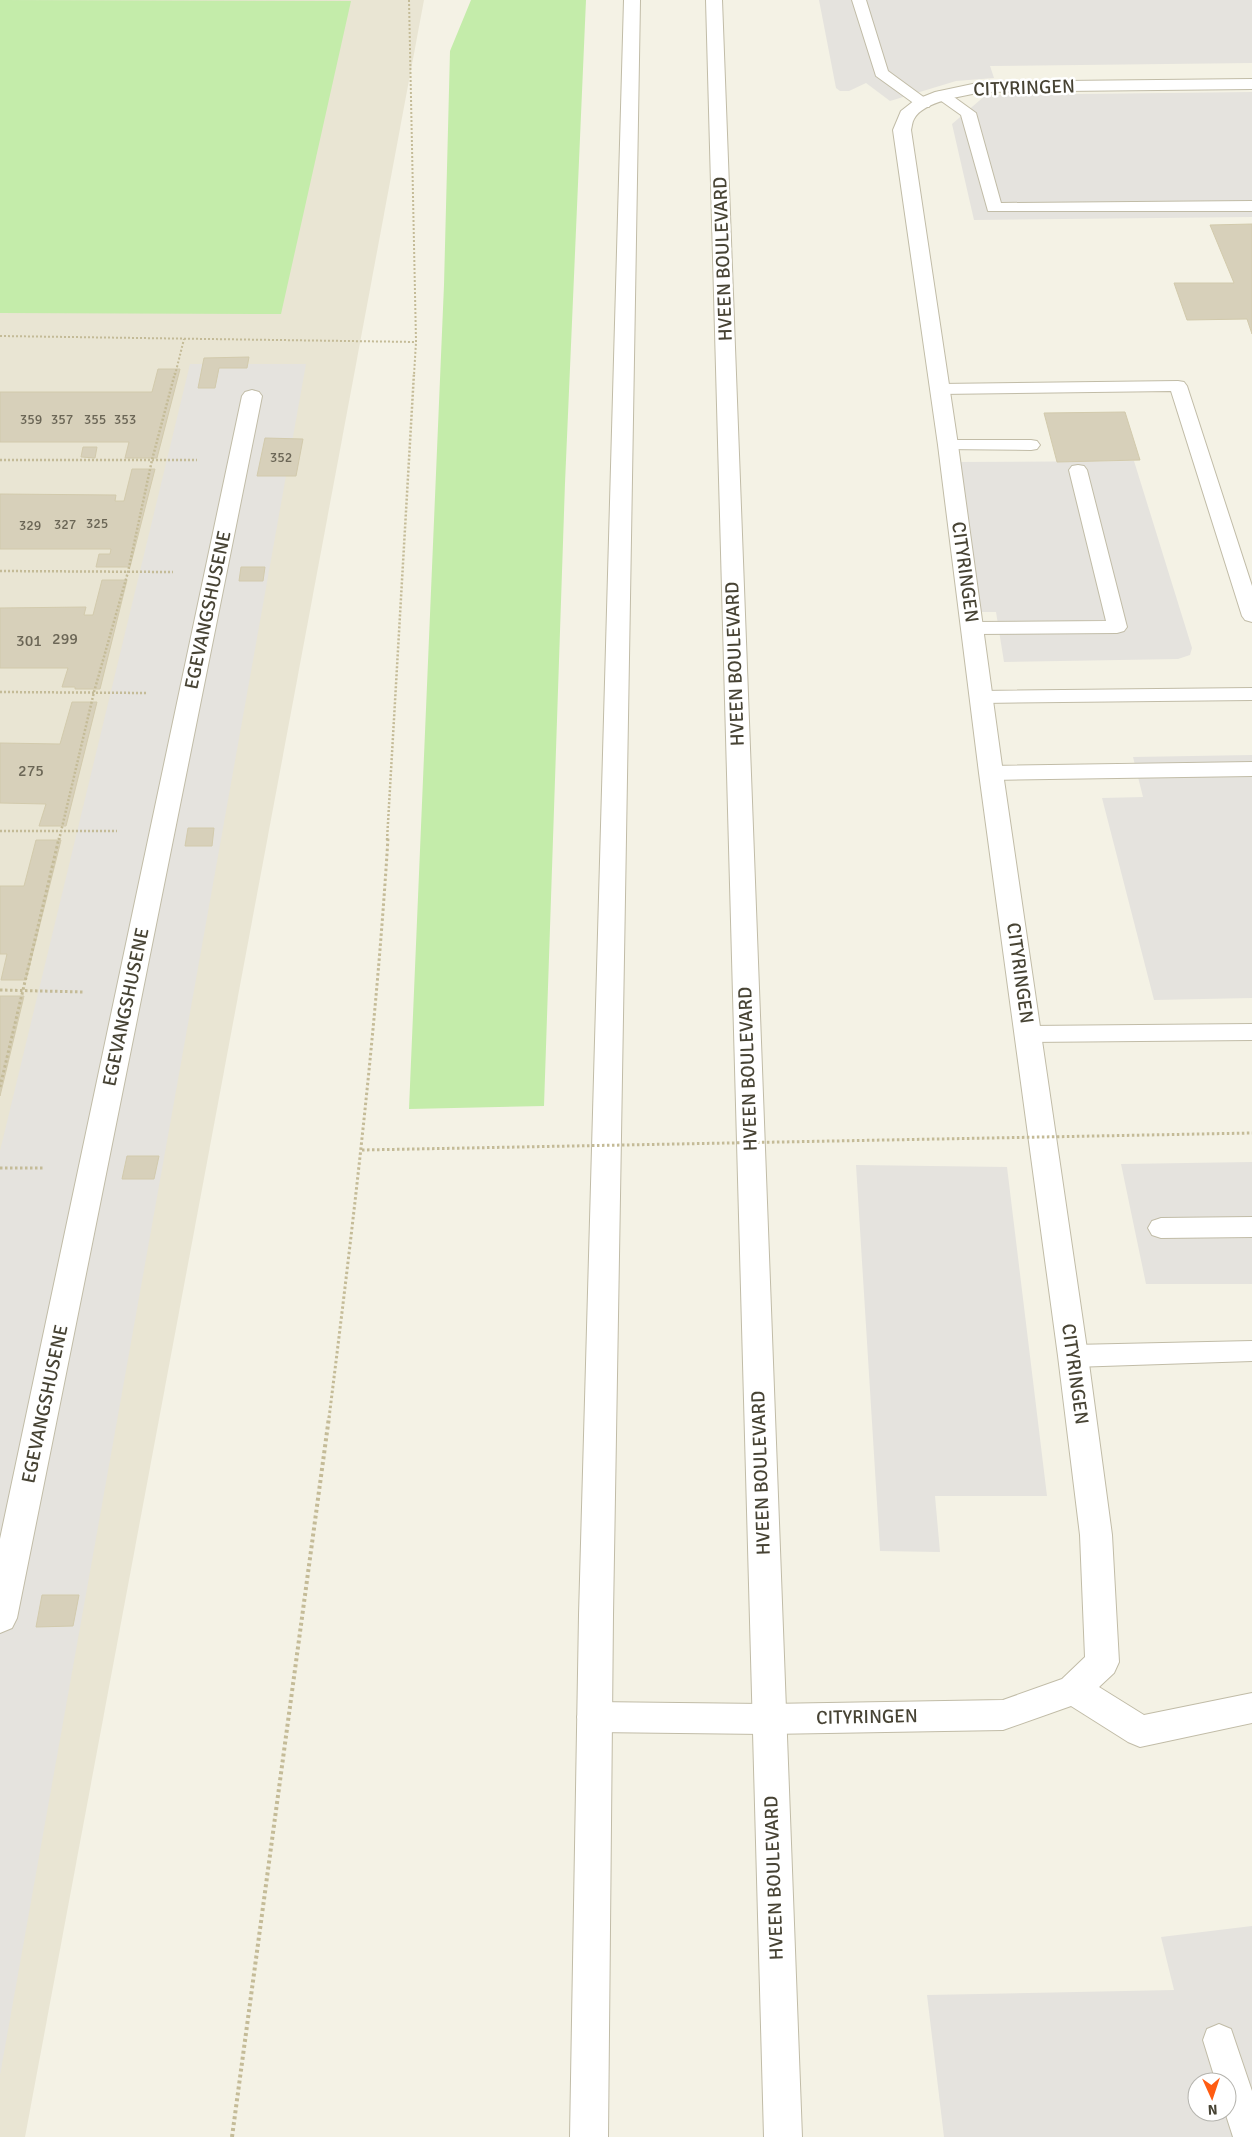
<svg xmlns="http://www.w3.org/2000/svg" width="1252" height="2137" font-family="Signika,sans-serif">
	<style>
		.residential { fill: #e9e5d3 }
		.green { fill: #c4ecaa }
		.parking { fill: #e5e3de; fill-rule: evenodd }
		.building { fill: #d7d0ba; stroke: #d2caac }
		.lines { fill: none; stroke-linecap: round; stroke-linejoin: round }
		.service-casing { stroke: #c1bca7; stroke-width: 2 }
		.minor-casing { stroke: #c1bca7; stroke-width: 2 }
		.tertiary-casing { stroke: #c1bca7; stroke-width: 2 }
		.path-far3 { stroke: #c4bb97; stroke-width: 2; stroke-dasharray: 2 2; stroke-linecap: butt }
		.path-far2 { stroke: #c4bb97; stroke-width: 2.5; stroke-dasharray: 2 2; stroke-linecap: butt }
		.path-far1 { stroke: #c4bb97; stroke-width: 3; stroke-dasharray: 2.5 2.5; stroke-linecap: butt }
		.path { stroke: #c4bb97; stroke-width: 4; stroke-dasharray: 3 3; stroke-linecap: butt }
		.service { fill: #fff; fill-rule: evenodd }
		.minor { fill: #fff; fill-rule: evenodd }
		.tertiary { fill: #fff; fill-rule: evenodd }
		.path-bridge { stroke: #c4bb97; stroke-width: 3; stroke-dasharray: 2.5 2.5; stroke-linecap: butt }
		.labels { text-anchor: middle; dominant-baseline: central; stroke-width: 5; stroke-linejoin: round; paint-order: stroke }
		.far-number-label { font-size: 14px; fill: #6b6656 }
		.number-label { font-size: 16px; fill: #6b6656 }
		.street-label { font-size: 19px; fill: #474334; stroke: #fff }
	</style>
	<rect width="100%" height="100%" fill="#f4f2e5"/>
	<!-- residential -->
	<path class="residential" d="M0,0H424L25,2137H0Z"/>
	<!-- green -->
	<path class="green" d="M0,0L351,1L281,314L0,313Z
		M471,0H586L565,483L544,1106L409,1109L444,285L450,51Z"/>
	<!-- parking -->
	<path class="parking" d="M819,0H1252V63L990,66L994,78L956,81L890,101L866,83L849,91H840L836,88Z
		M1252,92V217L974,220L952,124L986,95Z
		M190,364H306L0,2075V1151Z
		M1134,461L1192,648L1190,655L1178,659L1004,662L996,612H970L950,462Z
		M1252,755V998L1154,1000L1102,798L1143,797L1133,757Z
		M1252,1162V1284H1146L1121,1164Z
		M856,1165L1007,1167L1047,1496H935L940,1552L880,1551Z
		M1252,1926V2137H944L927,1995L1174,1990L1161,1937ZM1197,2082H1227V2112H1197Z"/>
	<!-- building -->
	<path class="building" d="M1252,224V334L1247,319L1187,320L1174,283H1234L1210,225Z
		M249,357L247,368H219L215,388H198L204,358Z
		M158,369H180L157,458H125L129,442H0V392H152Z
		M1125,412L1140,460L1057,462L1044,413Z
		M265,438L303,439L296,476H257Z
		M83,447H97L95,458L81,457Z
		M132,469H155L130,567H96L99,554H110L111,549H0V494L116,495L115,501H124Z
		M241,567H265L263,581H239Z
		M102,580H127L100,689H75V687H62L68,668H0V608L86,607L84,615H93Z
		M72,702H97L66,826H39L46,804L0,803V743L60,744Z
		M188,828H214L212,846H185Z
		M36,840H61L26,980H1L7,954H0V886H24Z
		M0,996H24L0,1096Z
		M127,1156H159L154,1179H122Z
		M42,1595H79L73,1626L36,1627Z"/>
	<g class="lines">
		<defs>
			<path id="service" d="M852,0H866L888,71L929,101L931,104L929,107H919L876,76Z
				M942,91L947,92L976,113L1001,203L1252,201V211H988L961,115L937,98L935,95L937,92Z
				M1178,381L1184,382L1187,386L1252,586V622L1245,620L1242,616L1171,391L940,394L934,393L931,389L934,385L940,384Z
				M948,440H1031L1037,441L1040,445L1037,449L1031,450L942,449L939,445L942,441Z
				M1078,465L1084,466L1087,470L1127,627L1124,631L1117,633L973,634L966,632L963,628L966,624L973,622L1106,621L1069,470L1072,466Z
				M1252,688V700L982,703L975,701L972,697L975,693L982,691Z
				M1252,762V776L991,780L984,778L980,773L984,768L991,766Z
				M1252,1024V1040L1029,1042L1021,1040L1017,1034L1021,1028L1029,1026Z
				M1252,1217V1237L1161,1238L1152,1235L1148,1228L1152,1221L1161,1218Z
				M1252,1341V1361L1073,1367L1064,1363L1060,1356L1064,1349L1073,1345Z
				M1219,2024L1231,2029L1252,2091V2137H1233L1225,2112H1227V2082H1216L1203,2040L1207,2029Z"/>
			<path id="minor" d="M1252,79V89L982,92C964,96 923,101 914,119C912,122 912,126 911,130L958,445L1003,773L1088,1356L1112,1535L1119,1662L1114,1673L1099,1687L1144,1715L1252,1693V1723L1140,1747L1128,1742L1071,1706L1003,1730L769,1734L594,1732L582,1728L577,1717L582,1706L594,1702L769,1704L1003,1700L1062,1679L1085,1657L1080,1535L1058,1356L979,773L938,445L893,130L901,111L915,100L935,92L982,82Z
				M252,390L259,392L262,396L17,1618L12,1628L0,1633V1539L242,396L245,392Z"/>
			<path id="tertiary" d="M624,0H640L613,1615L608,2137H570L579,1615Z
				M706,0H722L802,2137H764Z"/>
		</defs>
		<!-- service casing -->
		<use href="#service" class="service-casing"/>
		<!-- minor casing -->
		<use href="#minor" class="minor-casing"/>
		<!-- tertiary casing -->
		<use href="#tertiary" class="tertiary-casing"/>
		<!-- path-far3 -->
		<path class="path-far3" d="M409,0L416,342L414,375
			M0,336L416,342
			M175,375L184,339"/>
		<!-- path-far2 -->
		<path class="path-far2" d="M0,460H197
			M0,571L173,572
			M0,692L147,693
			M0,831H117
			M59,840L94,692L128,572L152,460L175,373
			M387,840L414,373"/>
		<!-- path-far1 -->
		<path class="path-far1" d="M0,990L84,992
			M0,1087L59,838
			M0,1168H45
			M329,1418C353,1225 376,1033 388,838"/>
		<!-- path -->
		<path class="path" d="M232,2137L329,1417"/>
		<!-- service -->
		<use href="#service" class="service"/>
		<!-- minor -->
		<use href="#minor" class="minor"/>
		<!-- tertiary -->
		<use href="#tertiary" class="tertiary"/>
		<!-- path-bridge -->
		<path class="path-bridge" d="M362,1150L1252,1133"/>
	</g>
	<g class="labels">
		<!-- far-number labels -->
		<g class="far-number-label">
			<text x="31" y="419">359</text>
			<text x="62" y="419">357</text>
			<text x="95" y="419">355</text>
			<text x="125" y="419">353</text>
			<text x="281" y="457">352</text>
			<text x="97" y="523">325</text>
			<text x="65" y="524">327</text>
			<text x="30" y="525">329</text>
		</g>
		<!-- number labels -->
		<g class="number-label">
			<text x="65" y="639">299</text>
			<text x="29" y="641">301</text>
			<text x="31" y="771">275</text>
		</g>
		<!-- street labels -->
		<g class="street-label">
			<text transform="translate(1024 88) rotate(-2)">CITYRINGEN</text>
			<text transform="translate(723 259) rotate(-92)">HVEEN BOULEVARD</text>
			<text transform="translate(965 572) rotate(82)">CITYRINGEN</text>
			<text transform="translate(208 610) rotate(-78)">EGEVANGSHUSENE</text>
			<text transform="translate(735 664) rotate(-92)">HVEEN BOULEVARD</text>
			<text transform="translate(1020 973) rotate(82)">CITYRINGEN</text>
			<text transform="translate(126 1007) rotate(-78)">EGEVANGSHUSENE</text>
			<text transform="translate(748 1069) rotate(-92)">HVEEN BOULEVARD</text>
			<text transform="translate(1075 1374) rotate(82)">CITYRINGEN</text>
			<text transform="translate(45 1404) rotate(-78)">EGEVANGSHUSENE</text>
			<text transform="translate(761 1473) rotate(-92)">HVEEN BOULEVARD</text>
			<text transform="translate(867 1717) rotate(-1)">CITYRINGEN</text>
			<text transform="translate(774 1878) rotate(-92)">HVEEN BOULEVARD</text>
		</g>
	</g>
	<!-- north arrow -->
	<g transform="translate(1212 2097) rotate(177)"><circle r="24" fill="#ffffff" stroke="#b5b4ae"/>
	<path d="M0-4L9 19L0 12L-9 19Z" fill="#ff5c12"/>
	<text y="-8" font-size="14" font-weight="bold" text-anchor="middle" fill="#474334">N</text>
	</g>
</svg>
